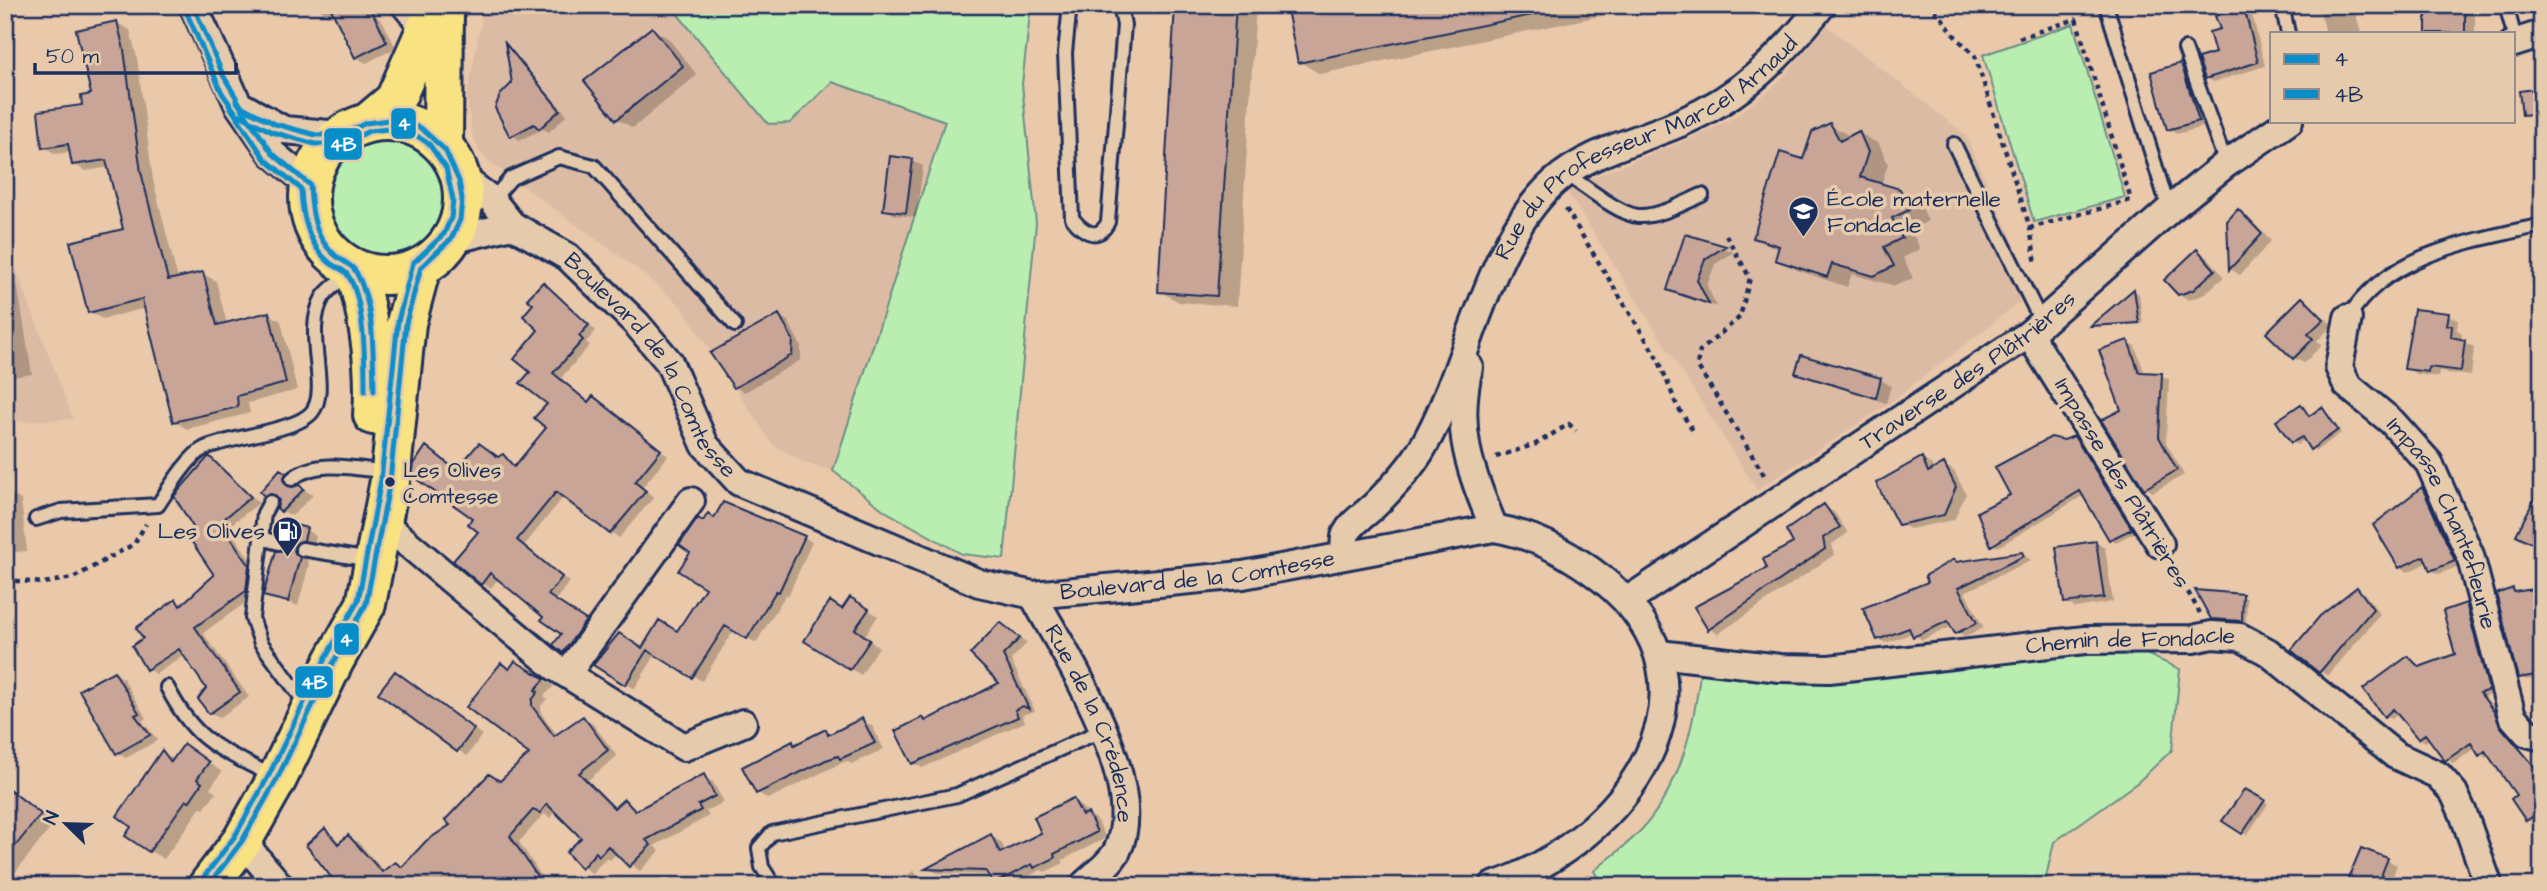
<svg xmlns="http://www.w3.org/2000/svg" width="2547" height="891" font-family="'Architects Daughter',sans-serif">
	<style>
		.built { fill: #dcbba4 }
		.green { fill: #baeeb0; stroke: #6a8e87; stroke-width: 2 }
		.shadow { fill: #0003 }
		.building { fill: #c9a598; stroke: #1b2f5e; stroke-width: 2 }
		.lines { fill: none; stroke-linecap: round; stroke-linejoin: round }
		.service-casing { stroke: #1b2f5e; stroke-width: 18 }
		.minor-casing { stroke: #1b2f5e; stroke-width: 32 }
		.primary-casing { stroke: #1b2f5e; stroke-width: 44 }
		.path { stroke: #1b2f5e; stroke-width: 4.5; stroke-dasharray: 5 5; stroke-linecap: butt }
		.service { stroke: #e5caac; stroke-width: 12 }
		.minor { stroke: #e5caac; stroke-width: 26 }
		.primary { stroke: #f8e281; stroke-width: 38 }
		.bus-1-casing { stroke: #e5caac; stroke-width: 10 }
		.bus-2-casing { stroke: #e5caac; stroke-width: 10 }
		.bus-1 { stroke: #078eca; stroke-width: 5 }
		.bus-2 { stroke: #078eca; stroke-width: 5 }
		.bus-dot { fill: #1b2f5e; stroke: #e5caac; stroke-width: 2.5 }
		.labels { text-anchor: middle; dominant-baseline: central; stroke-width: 7; stroke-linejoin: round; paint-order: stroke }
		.bus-label { font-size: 21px; fill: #1b2f5e; stroke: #e5caac; text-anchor: start }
		.street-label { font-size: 23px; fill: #1b2f5e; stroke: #e5caac }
		.poi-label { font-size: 23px; fill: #1b2f5e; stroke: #e5caac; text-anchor: start }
		.line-badge { stroke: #e5caac; stroke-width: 2.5 }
		.badge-label { font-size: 19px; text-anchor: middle; font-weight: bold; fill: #fff }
	</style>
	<rect width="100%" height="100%" fill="#eac8aa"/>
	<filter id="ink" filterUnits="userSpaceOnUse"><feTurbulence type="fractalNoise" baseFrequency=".0143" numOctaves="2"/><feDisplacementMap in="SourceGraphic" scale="14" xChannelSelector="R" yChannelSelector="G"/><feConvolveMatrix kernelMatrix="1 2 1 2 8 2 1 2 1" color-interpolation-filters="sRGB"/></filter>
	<g filter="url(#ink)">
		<!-- built -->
		<path class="built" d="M484,5H670L768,124L790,123L832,82L945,121L833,471L805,463L772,444L682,307L636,268L491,163L480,152L472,134L467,98Z
			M1827,26L1965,134L2035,290L1887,405L1757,490L1565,188L1704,133L1736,116L1777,84Z
			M5,240L73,419L5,422Z"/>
		<!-- green -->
		<path class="green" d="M670,5H1031L1022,84L1036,223L1004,559L962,554L885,511L833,471L945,121L832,82L790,123L768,124Z
			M2073,24L2125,197L2034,222L1983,55Z
			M329 196a60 60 0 1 1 120 0a60 60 0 1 1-120 0Z
			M2128,646L2180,669L2172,750L2138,782L2054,842L2044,886H1603L1594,871C1610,857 1629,844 1643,828C1682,784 1695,722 1701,665Z"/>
		<!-- shadow -->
		<path class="shadow" d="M315,5H363L383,22L396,48L366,63L356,57L335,12L328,16Z
			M1177,5H1256L1237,306L1179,302L1159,291Z
			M1288,5H1653L1320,74L1300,62Z
			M2318,5H2362L2363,10L2355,12L2361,33H2326Z
			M2428,5H2475V33H2428Z
			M2244,9L2252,14L2265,66L2214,82L2206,78L2217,54L2222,30Z
			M117,23L130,30L137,58L153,180L178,280L203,274L216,281L227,324L268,314L281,321L297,390L248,403L250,413L187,429L174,421L146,308L102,319L89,311L125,230L110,167L86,171L73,164L71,152L56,154L44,147L93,95Z
			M652,29L668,38L697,75L633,128L617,119Z
			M507,46L567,115L549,132L543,129L520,140L512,135L514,83Z
			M2181,65L2189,70L2207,126L2177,134L2169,129Z
			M2542,90V119L2534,120L2523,114Z
			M1830,125L1850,136L1859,133L1879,144L1888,164L1881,185L1899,191L1920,203L1928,221L1911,230L1920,249L1903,258L1913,278L1895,286L1852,274L1847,287L1797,270L1777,259L1779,250L1755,237Z
			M912,161L923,166L916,217L895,215L885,209Z
			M2238,211L2248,217L2271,241L2240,275L2230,269L2229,221Z
			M1686,236L1734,252L1715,264L1707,286L1717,307L1669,289Z
			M2198,252L2208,257L2224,277L2203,295L2189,300L2179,294Z
			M5,259L14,264L32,374L5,378Z
			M543,284L596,331L586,342L590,345L561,378L589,403H601L668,456L642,488L654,497L619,538L564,496L524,546L569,582L555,601L593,627L572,656L564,651L563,634L499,578L491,588L482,583L481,531L458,472L503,456L516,466L549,427V404L532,372L540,330L536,304Z
			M2135,291L2139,294L2143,324L2094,326Z
			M2302,299L2333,325L2317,341L2322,345L2304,363L2294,358Z
			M2448,315L2458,320L2457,330L2462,333L2461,341L2474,347L2471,376L2439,372L2438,377L2416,374L2406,368Z
			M779,316L788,321L801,346V360L745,392L735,387Z
			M2127,342L2135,346L2145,374L2161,375L2169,379L2166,442L2184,475L2153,492L2145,487L2123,411Z
			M1802,357L1881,380L1891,386L1886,403L1807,378L1797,372Z
			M2322,410L2341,433L2316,451L2305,439L2297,445L2293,442L2313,425Z
			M2074,438L2080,441L2136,532L2116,542L2110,538L2084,495L1998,547L1992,544L2013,496L2064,442Z
			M209,458L259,503L228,527L258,571L255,596L203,633L249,697L219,718L210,712L208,688L185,655L156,674L147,669L145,638L176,602L183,606L216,575L198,532L176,497Z
			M1922,459L1932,465L1934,471L1944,465L1954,471L1966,494L1954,520L1910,529L1899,523Z
			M281,471L295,481L293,487H299L313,495L292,516L282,511L281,500L265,495Z
			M2423,489L2430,493L2462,565L2439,574L2431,570L2428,562L2408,572L2400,567Z
			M12,495L21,500L27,551L5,553V496Z
			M1825,507L1834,512L1848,533L1832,544L1834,555L1718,634L1709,628L1795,544Z
			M715,519L804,537L812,542L788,596L786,594L756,643L734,630L702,681L656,654L634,689L626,684L643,650L678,633L708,588L692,553Z
			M306,530L316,536L314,546L303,553L309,564L298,606L266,595L286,551Z
			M2096,543L2105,548L2113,602L2075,608L2066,602Z
			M2022,554L2031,560L1965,592L1984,628L1964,637L1953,626L1922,640L1913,633L1886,643L1879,639L1954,561L1958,563Z
			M2357,589L2365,594L2380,614L2328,676L2320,671Z
			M2542,589V716L2541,678L2526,680L2520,676L2513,590L2518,593Z
			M2243,596L2247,599L2246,623L2212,617Z
			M851,599L878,616L864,637L879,647L861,675L806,641L843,611Z
			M2466,605L2472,609L2494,693L2485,697L2501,718L2506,732L2542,774V817L2533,823L2527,819L2518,796L2490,756L2486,758L2475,748L2453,764L2431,738L2425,742L2419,738L2399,713L2392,719L2385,715L2408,659L2421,668L2457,655Z
			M1008,629L1027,643L1011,660L1035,711L1022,715L1025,722L922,768L914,763L923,719L928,722L1002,683L972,654Z
			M516,663L554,686L544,696L547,699L541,706V713L558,736L583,719L593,724L617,756L588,780L616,808L624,801L638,811L703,776L713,782L724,802L706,811L709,816L654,846L660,851L640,871L617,853L610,860L606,858L592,873L582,867L584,838L556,810L550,818L544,814L519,842L548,886H340L325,830L341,843L348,837L358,842L385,872L403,868L532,754L511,671Z
			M114,673L123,678L146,718L142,721L158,740L126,758L117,753Z
			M404,678L482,735L467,756L458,750Z
			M862,720L872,726L884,749L851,764L847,761L837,765L768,799L758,793L792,743L797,746L826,731L832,735Z
			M185,746L222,772L210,788L216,793L204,809L201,807L164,859L150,851L133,827L163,753L175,760Z
			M5,784L54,824L5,885Z
			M2245,791L2268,804L2247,835L2225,821Z
			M1073,800L1097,820L1106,838L1062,860L1064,863L1045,872L1041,870L1009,886H1000L990,875L937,873L929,869L991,836L1001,842L1006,852L1044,834Z
			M2387,860L2397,865L2389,886H2347Z
			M2542,860V886H2535L2537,883Z
			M913,871L929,886H892Z
			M1216,881L1224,886H1212Z"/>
		<!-- building -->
		<path class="building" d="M329,5H369L387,42L355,58Z
			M1175,5H1236L1217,296L1158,292Z
			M1286,5H1531L1532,15L1298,63Z
			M2426,5H2459V11H2465V33H2426Z
			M2244,7L2258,62L2205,79L2198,58L2215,53L2209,32L2220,29L2215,16Z
			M117,21L124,50L141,172L168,280L203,272L217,325L269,312L286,383L237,396L238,407L173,422L142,299L88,313L70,242L123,229L106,160L72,165L68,144L42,148L38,111L82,105L81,96L91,94L76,30Z
			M652,27L683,66L616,120L584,81Z
			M505,43L560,110L539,129L534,124L510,137L495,108L500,95L512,83Z
			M2181,63L2199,121L2167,130L2151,72Z
			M2542,88V113L2522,115L2519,91Z
			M1830,123L1840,141L1859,131L1868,152L1860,177L1900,189L1909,210L1892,218L1902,238L1884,247L1894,266L1874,276L1832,264L1827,277L1775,260L1779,246L1753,238L1780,152L1803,159L1812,132Z
			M890,156L913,159L906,213L883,210Z
			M2238,209L2262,234L2229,270L2227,221Z
			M1685,234L1726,246L1705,259L1697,280L1709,304L1667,290Z
			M2197,249L2215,270L2193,290L2178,295L2164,280Z
			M543,282L589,325L579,336L583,340L553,373L588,402L593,396L661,450L635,482L646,491L610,534L556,492L517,540L562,577L548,595L586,620L563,653L553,645L561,634L541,620L543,617L490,573L481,585L453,561L478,532L468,524L472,518L412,476L414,464L426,446L456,470L479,443L498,457L503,454L514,467L546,428L534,418L547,404L520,383L530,372L514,359L538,330L523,316L533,304L527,299Z
			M2134,289L2139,323L2090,326Z
			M2302,297L2324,319L2308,334L2313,339L2293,359L2266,333Z
			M2414,309L2449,313L2447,325H2452L2451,337L2465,340L2461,371L2429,367L2428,372L2404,369Z
			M779,314L793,340L792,355L734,388L710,353Z
			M2128,340L2139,372L2162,373L2159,437L2177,470L2144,489L2101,420L2121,410L2099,350Z
			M1801,355L1881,378L1876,398L1795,373Z
			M2301,404L2309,416L2322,407L2338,430L2310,450L2302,437L2291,443L2276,421Z
			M2074,436L2132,529L2109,540L2080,491L1991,546L1977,512L2010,495L1995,467L2051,437L2064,440Z
			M209,456L251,497L220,522L249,565L246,591L195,627L240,692L209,714L198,699L206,688L179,649L146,670L132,646L143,638L136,628L176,599L180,606L214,575L190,539L196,532L174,496Z
			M1922,457L1928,472L1944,463L1956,487L1944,515L1898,525L1876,483Z
			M280,469L286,473L283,480L288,486L299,485L304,489L281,512L277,508L279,501L275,495L264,496L260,492Z
			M2542,484V548L2516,535Z
			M2422,487L2455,561L2430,571L2424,556L2399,568L2373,525Z
			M723,502L805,536L779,592L776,591L747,639L725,626L692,678L647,650L625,685L593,665L619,633L642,648L659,620L677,631L705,588L678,571L690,553L679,545L698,518L703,521L708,513L714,518Z
			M1824,504L1840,527L1823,538L1825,549L1708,630L1694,607L1767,568L1763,559L1793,543L1786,530Z
			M283,522L307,528L304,540L294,547L300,557L288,602L263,596L276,551L285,550L288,545L286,537L280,534Z
			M2096,541L2104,598L2064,603L2056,547Z
			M2022,552L2024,556L1958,588L1977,623L1955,634L1948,621L1913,637L1909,628L1877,640L1863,608L1928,582L1925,576L1954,559L1956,562Z
			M2357,587L2373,609L2319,673L2291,650L2320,616Z
			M2513,588L2514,592L2534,589L2539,620L2542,619V674L2518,678L2496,594Z
			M2195,590L2243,594L2242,621L2211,619Z
			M850,597L869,609L855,629L870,640L850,670L804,641L830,601L842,609Z
			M2466,603L2489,690L2480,693L2495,713L2500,726L2542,775V810L2526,821L2511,799L2516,795L2485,751L2479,756L2471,743L2445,761L2425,734L2418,739L2393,709L2384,717L2363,689L2408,656L2419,667L2455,654L2443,611Z
			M1000,622L1020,638L1003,655L1029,709L1023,706L1015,710L1018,717L912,764L895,731L923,717L925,721L999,683L970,654Z
			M515,661L545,679L535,690L538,692L532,700V706L554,736L583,716L608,750L579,773L614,808L624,799L635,811L704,774L715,796L698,805L701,810L646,840L651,845L629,867L608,846L599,856L596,852L581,869L566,852L581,838L547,804L540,813L533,810L510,836L544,886H338L306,845L325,828L338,844L348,835L382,872L395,862L402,867L426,841L450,825L445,820L489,774L500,781L529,754L466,707L501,663L509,669Z
			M114,671L139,713L135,715L150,735L116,754L79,690Z
			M395,671L474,729L457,752L378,693Z
			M862,718L875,743L840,759L838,756L826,760L756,794L742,767L793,741L794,745L826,729L828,735Z
			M184,744L209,762L197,779L202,783L189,802L186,800L149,852L125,836L131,827L117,816L162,750L171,762Z
			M5,786L41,814L5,859Z
			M2245,789L2265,800L2242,834L2222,821Z
			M1073,798L1082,815L1088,813L1097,832L1054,854L1055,858L1034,868L1032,864L993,884L986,871L925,869L991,834L1000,853L1041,833L1034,817Z
			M2361,848L2388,858L2377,886H2345Z"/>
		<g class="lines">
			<defs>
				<path id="service" d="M1070,5L1065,53L1072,218C1082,231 1098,243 1108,222L1124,25L1120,5
					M2106,5L2169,210
					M2282,5L2288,33
					M2506,5L2516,42
					M2185,49L2226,164
					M1954,144L2042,323
					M1566,174C1584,185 1618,214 1638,216C1659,217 1684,203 1702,195
					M492,200L511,178L559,157L594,166L735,325
					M2348,318C2387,253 2473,241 2542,225
					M292,479C316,458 358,469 387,472
					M270,502L264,513L252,618L261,643L306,704
					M36,519L61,511L158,505C168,490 189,455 205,448C229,437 297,431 312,412C331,388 302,333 323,297C329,288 343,279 351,272
					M261,538L279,543
					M302,549L371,560
					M167,687C197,745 220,748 274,777
					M774,886L762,867L759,848L772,833L957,795L1105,729"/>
				<g id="minor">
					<path d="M193,5L238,104L272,153L310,185"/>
					<path d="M405,5L427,31"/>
					<path d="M2514,43L2542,34"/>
					<path d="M243,107L284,130L340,135"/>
					<path id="s1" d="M461,177L492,200L512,225L568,257L636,323L669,362L705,445L739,482L979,583L1033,595L1243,575L1494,528C1535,535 1569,553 1602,579C1739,688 1623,843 1493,886"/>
					<path d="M452,240L512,225"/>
					<path id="s2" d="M2348,318L2339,367L2347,385L2392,422L2429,463L2470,555L2512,716L2527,733L2542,737"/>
					<path d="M2029,334L2160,544"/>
					<path d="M1469,367C1454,430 1470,470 1494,528"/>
					<path d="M382,522L555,667L684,747L743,723"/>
					<path id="s3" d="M1345,555C1345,548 1343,540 1346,534C1352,522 1366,514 1376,504C1392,488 1412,467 1423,447C1469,368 1485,246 1553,183C1587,152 1641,140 1682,122C1742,96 1782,56 1822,5"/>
					<path id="s4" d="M1033,595C1065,655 1150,784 1117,851C1110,864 1093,876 1083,886"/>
					<path id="s5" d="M1628,600L2029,334L2169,210L2226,164L2289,121"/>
					<path id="s6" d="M1659,654L1780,668L1829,669L2085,640L2193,639L2212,635L2240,637L2268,652L2395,755L2438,775L2454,793L2463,813L2489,886"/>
					<path d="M567,674L691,501"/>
					<path d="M242,841L280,886"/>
				</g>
				<path id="primary" d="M309 198a77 77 0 1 1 154 0a77 77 0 1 1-154 0Z
					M369,122L395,100L436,7
					M443,144L444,5
					M355,269C369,317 377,365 373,415
					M208,886L242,841L277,779L334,661L366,604L390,481L406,323L421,267"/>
			</defs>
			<!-- service casing -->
			<use href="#service" class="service-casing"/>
			<!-- minor casing -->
			<use href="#minor" class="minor-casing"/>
			<!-- primary casing -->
			<use href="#primary" class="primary-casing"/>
			<!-- path -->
			<path class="path" d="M1926,5L1940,15L1953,34L1975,56L2030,228L2036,264
				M2019,38L2076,19L2131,200L2030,228
				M1566,209L1659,361L1677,406L1694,432
				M1726,235L1750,278L1740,317L1700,351L1697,365L1766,478
				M1496,457L1536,444L1569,424L1576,431
				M2173,566L2200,613
				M5,580L43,583L73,578L134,544L146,524"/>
			<!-- service -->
			<use href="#service" class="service"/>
			<!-- minor -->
			<use href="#minor" class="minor"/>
			<!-- primary -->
			<use href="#primary" class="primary"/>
			<defs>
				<path id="bus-1" d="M193,5L223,75L241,106L275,124L316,135H341L366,123L389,120L421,128L445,150L459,181L462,199L460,220L451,239L421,267L406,323L390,481L366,604L334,661L277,779L242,841L208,886
					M236,100L272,153L310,185C311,210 314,238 335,255C342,262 351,263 356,272C375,305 373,354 374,391"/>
				<path id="bus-2" d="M185,9L222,93L236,113L272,132L315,144H343L369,131L389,129L417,136L429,144L446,168L453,200L451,218L444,234L413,263L398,321L381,480L358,601L326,657L269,775L235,836L201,881
					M229,105L265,159L301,189C302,215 308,245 330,263C335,267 343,269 347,274C365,298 365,362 365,391"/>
			</defs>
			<!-- bus-1 casing -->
			<use href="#bus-1" class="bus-1-casing"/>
			<!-- bus-2 casing -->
			<use href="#bus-2" class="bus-2-casing"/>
			<!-- bus-1 -->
			<use href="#bus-1" class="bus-1"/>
			<!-- bus-2 -->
			<use href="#bus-2" class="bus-2"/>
		</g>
	</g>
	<!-- icons -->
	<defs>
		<symbol id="school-pin" viewBox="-11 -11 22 30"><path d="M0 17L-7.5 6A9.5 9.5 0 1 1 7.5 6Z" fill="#1b2f5e" stroke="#e5caac"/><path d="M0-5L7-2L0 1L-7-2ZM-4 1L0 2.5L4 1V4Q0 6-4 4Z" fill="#fff"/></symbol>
		<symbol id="fuel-pin" viewBox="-11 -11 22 30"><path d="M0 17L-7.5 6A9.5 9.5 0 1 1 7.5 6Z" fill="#1b2f5e" stroke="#e5caac"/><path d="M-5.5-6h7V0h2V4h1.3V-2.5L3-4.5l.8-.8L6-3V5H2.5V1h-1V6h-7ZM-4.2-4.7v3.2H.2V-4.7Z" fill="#fff"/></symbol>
	</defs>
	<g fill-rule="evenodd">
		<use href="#school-pin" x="1786" y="194" width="35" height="47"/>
		<use href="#fuel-pin" x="270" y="514" width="35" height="47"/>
	</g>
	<!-- markers -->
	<circle class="bus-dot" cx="390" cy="482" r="6"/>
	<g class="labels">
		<!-- bus labels -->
		<g class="bus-label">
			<text x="403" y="470">Les Olives<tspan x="403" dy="26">Comtesse</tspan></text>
		</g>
		<!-- street labels -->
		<g class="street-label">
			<text stroke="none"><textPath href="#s3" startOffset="530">Rue du Professeur Marcel Arnaud</textPath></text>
			<text stroke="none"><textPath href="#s1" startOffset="273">Boulevard de la Comtesse</textPath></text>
			<text stroke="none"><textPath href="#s5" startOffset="410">Traverse des Plâtrières</textPath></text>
			<text transform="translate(2122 483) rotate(59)">Impasse des Plâtrières</text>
			<text stroke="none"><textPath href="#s2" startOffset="243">Impasse Chantefleurie</textPath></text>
			<text stroke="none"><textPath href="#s1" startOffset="903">Boulevard de la Comtesse</textPath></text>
			<text stroke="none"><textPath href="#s6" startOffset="474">Chemin de Fondacle</textPath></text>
			<text stroke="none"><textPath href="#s4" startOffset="142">Rue de la Crédence</textPath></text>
		</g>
		<!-- poi labels -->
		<g class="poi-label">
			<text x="1827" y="199">École maternelle<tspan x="1827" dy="26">Fondacle</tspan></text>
			<text x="265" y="531" text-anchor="end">Les Olives</text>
		</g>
	</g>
	<g class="line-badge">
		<rect x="390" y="107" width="27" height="33" rx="7" fill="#078eca"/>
		<rect x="323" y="127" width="40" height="34" rx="7" fill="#078eca"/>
		<rect x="333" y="622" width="27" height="34" rx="7" fill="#078eca"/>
		<rect x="294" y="665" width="40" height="34" rx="7" fill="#078eca"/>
	</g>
	<g class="badge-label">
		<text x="404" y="130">4</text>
		<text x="343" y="151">4B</text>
		<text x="346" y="646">4</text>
		<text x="314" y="689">4B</text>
	</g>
	<!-- margin -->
	<rect width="2547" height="891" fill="none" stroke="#e5caac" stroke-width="28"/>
	<rect x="14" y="14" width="2519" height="863" fill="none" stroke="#1b2f5e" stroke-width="2.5" filter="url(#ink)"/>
	<!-- legend -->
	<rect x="2270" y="32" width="245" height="91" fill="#e5caac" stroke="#948c8d" stroke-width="2"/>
	<rect x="2284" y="54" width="35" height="10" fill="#078eca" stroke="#948c8d" stroke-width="2"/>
	<text x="2334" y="66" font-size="21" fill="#1b2f5e">4</text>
	<rect x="2284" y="89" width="35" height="10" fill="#078eca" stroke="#948c8d" stroke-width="2"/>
	<text x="2334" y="102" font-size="21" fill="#1b2f5e">4B</text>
	<!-- north arrow -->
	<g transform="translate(66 824) rotate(293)" stroke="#e5caac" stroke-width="5" paint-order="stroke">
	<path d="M0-5L12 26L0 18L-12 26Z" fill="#1b2f5e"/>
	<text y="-10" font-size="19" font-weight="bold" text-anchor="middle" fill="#1b2f5e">N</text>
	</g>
	<!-- scale -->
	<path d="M35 63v10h201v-10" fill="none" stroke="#1b2f5e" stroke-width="3.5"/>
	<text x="46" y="63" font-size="21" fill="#1b2f5e" stroke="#e5caac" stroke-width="5" paint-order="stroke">50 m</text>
</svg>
